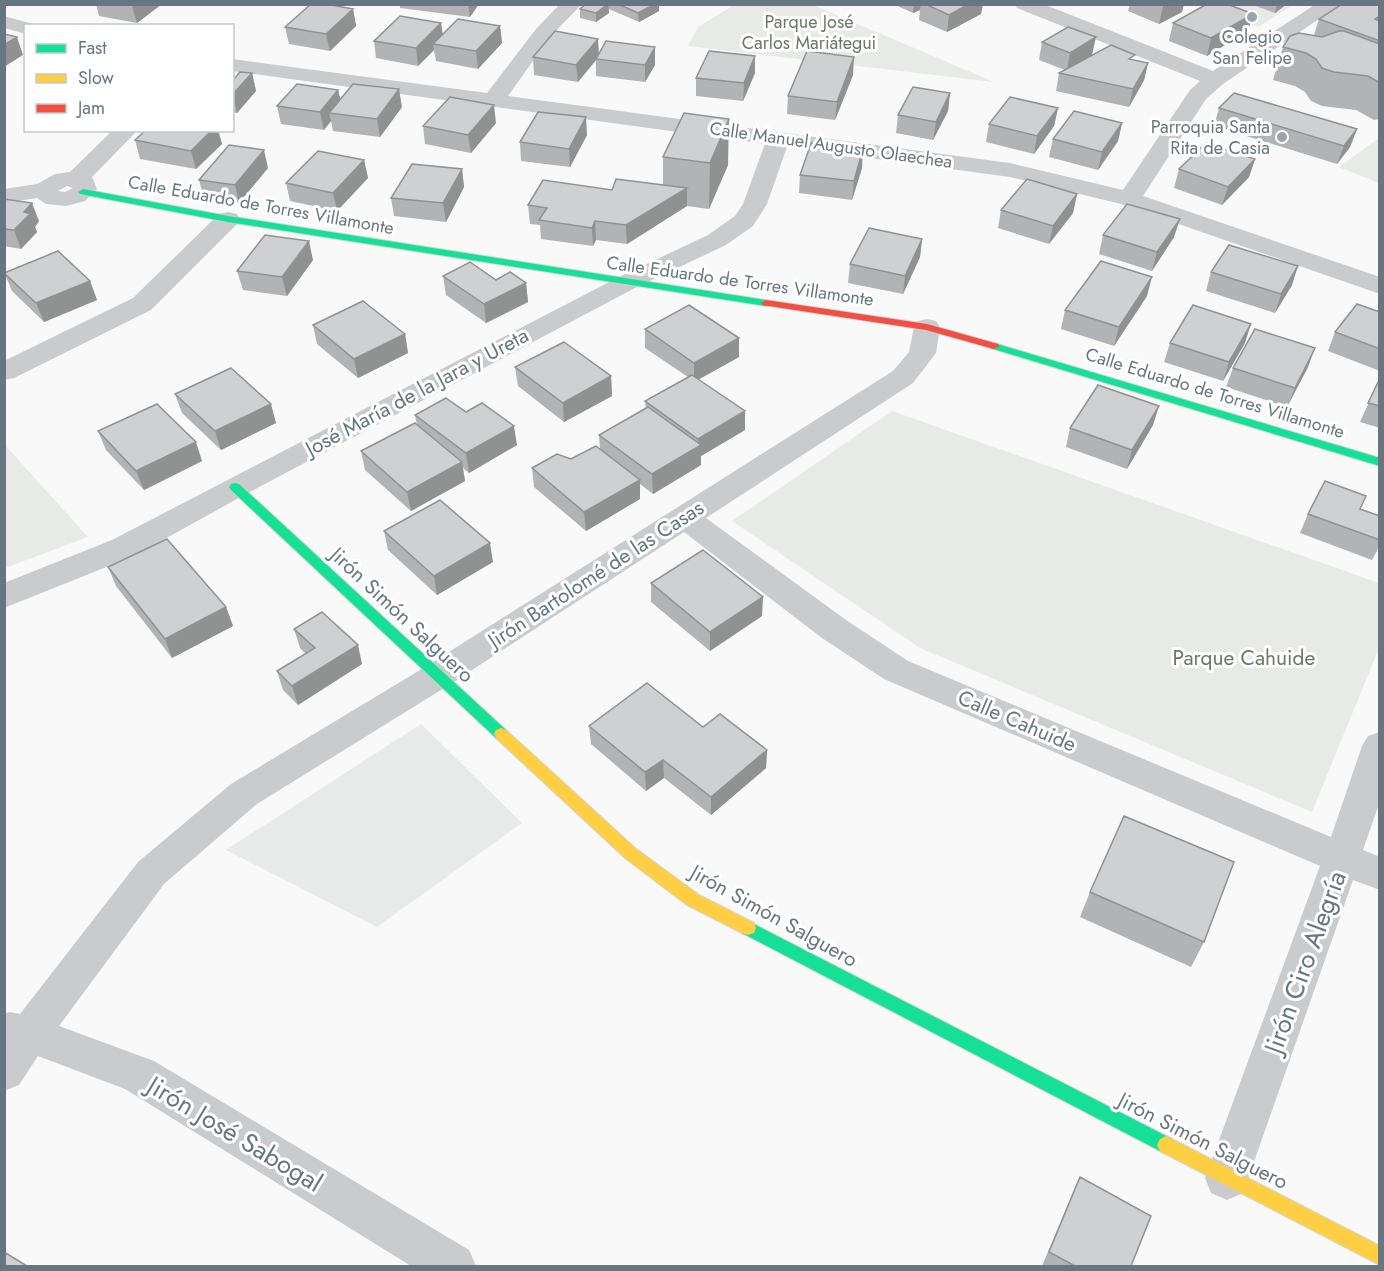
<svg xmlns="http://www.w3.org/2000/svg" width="1384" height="1271" font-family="Jost,sans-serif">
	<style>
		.built { fill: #e8e9e9 }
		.green { fill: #e8eae7 }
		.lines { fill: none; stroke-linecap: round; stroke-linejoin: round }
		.fast-casing { stroke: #d4d5d6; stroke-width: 2 }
		.slow-casing { stroke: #d4d5d6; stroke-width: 2 }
		.jam-casing { stroke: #d4d5d6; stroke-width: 2 }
		.street { fill: #cacbcc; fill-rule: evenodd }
		.fast { fill: #16e098; fill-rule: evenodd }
		.slow { fill: #ffcf43; fill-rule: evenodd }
		.jam { fill: #f24e42; fill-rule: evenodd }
		.wall { fill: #b1b3b4 }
		.shaded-wall { fill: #909292 }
		.building { fill: #ced0d1; stroke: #909292; stroke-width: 1.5 }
		.poi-dot { fill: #9aa4aa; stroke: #fff; stroke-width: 2 }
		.labels { text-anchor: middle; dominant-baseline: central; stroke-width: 6; stroke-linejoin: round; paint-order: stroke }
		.far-park-label { font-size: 18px; fill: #697966; stroke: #fff }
		.far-poi-label { font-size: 18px; fill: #677680; stroke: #fff }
		.far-street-label { font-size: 18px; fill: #677680; stroke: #fff }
		.street-label { font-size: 21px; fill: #677680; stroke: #fff }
		.park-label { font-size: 21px; fill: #697966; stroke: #fff }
		.near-street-label { font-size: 26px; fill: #677680; stroke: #fff }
	</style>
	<rect width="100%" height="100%" fill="#f9f9f9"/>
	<!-- built -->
	<path class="built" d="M1208,4L1293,5L1258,27L1204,7Z
		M421,724L522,823L377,927L226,850Z"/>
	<!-- green -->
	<path class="green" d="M734,5H813L994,82L688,46L698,27Z
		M1379,138V183L1339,167Z
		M892,411L1379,583V648L1312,812L920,648L732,521Z
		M4,445H5L88,537L5,568Z"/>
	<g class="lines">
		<defs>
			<path id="fast" d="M83,189L228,216L766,300L771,303L766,306L228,222L80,194L78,192Z
				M994,343L1380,458V466L990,348V344Z
				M235,483L239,484L506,730L508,734L506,738H496L231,490L229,487L231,484Z
				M748,921L1172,1139L1175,1145L1172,1151L1166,1154L1160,1151L742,933L740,928L742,923Z"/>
			<path id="slow" d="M501,728L506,730L635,848L699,895L754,923L756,928L754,933L748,935L742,933L687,905L625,858L496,738L494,734L496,730Z
				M1166,1136L1380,1246V1265L1160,1151L1157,1145L1160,1139Z"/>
			<path id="jam" d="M766,300L927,324L998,344L1000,346L994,349L926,330L762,305L761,303Z"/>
		</defs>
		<!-- fast casing -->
		<use href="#fast" class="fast-casing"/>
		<!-- slow casing -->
		<use href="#slow" class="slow-casing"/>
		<!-- jam casing -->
		<use href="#jam" class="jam-casing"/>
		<!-- street -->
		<path class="street" d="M560,4H582L550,37L508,96L1010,163L1123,190L1190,90L1200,81L1017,8L1014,4H1043L1213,71L1316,4H1341L1223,84L1206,99L1143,196L1380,277V294L1121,204L1010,177L787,147L767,204L753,226L726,245L635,288L246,494L134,556L4,608V583L112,540L617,278L708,235L735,216L743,204L765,144L232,71V59L487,93L536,29Z
			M4,16L33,24L35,26H26V34L4,28Z
			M113,130H138L92,177L97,189L85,201L66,206L46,204L37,198L4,203V189L37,184L55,174L70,172ZM67,186L73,188L65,192L58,191Z
			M228,212L237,214L240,219L237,224L151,310L14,378L4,380V361L133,298L219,214Z
			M927,319L936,321L940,327L936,353L913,383L706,518L846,620L908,661L1331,837L1362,746L1368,736L1380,732V801L1363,850L1380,857V890L1353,880L1243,1193L1227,1200L1211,1193L1205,1178L1320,866L884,679L822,638L684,532L449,685L257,804L164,884L59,1026L154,1061L469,1250L476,1266H411L125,1089L38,1056L19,1085L4,1091V1014L10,1012L20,1014L138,862L231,784L425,667L893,371L909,352L914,327L918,321Z"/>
		<!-- fast -->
		<use href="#fast" class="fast"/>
		<!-- slow -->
		<use href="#slow" class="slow"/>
		<!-- jam -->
		<use href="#jam" class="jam"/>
	</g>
	<!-- wall -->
	<path class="wall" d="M96,4H162L137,23L99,16Z
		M400,4H479L470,17L400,8Z
		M586,4H659V11L639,22L609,9V13L596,22L580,18V9Z
		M893,4H983L981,14L947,32L919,20L920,10L913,13Z
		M1130,4H1184L1182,12L1159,24L1128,11Z
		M1256,4H1287L1275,13L1256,6Z
		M1380,4V119L1374,120L1356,110L1322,106L1311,101L1305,92L1295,86L1273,80L1283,47L1314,35L1319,19Z
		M353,9L356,26L330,51L289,44L285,27Z
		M1253,14L1248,31L1207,56L1169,41L1173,23Z
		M441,23L443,34L500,26L502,43L478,69L436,61L434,50L418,66L376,58L374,41Z
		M1042,42L1092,55L1080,62L1134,60L1148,63L1144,80L1129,107L1056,91L1059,73L1065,70L1039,60Z
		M599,53L655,65L645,82L596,76V60L578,82L534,75L533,57Z
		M755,56V73L743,101L696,96V78Z
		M252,73L256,91L237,113L232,112V79Z
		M853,75L835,120L787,114L788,96Z
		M338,90L340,99L402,107L380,137L333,131L331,121L324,130L281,124L277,106Z
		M950,93L948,111L933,140L896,133L898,115Z
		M1058,108L1054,126L1034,154L986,142L989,124Z
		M1219,108L1357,129L1350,147L1337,164L1214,126Z
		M496,123L471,153L425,144L423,126Z
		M1122,123L1118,141L1098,170L1049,157L1053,139Z
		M146,130H218L222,144L196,169L140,159L135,140Z
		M587,135L570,167L521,161L520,142Z
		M663,157L728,165L709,209L687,206L627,244L596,240L593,246L541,239L540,225L530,224L528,205L612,190L663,185Z
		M1255,159L1249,177L1222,205L1174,188L1179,169Z
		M364,160L368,178L337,211L290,201L286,183Z
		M268,168L239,203L204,198L199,180Z
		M862,168L852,200L799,193L800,175Z
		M462,169L464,187L446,222L394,216L391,198Z
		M1077,194L1073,213L1049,244L998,228L1001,210Z
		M4,199L39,221L35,227L37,232L21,249L4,246Z
		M1103,235L1174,237L1152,271L1099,254Z
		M922,239L920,257L903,294L848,283L850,264Z
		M313,260L287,296L243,290L237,271Z
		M4,272L90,281L97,300L44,322L12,291Z
		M1211,272L1292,285L1275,313L1206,291Z
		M443,276L496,280L526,283L528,302L486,323L446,295Z
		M1147,296L1114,346L1061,329L1065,310Z
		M1380,312V371L1328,351L1335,332Z
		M313,325L405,334L408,353L358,378L317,344Z
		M645,329L739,338V357L699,379L745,430L701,456V465L653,494L640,484V499L586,531L534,487L532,468L571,459L600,449L599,435L646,409L645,401L688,377L645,348Z
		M1170,343H1245L1223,381L1164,362Z
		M515,367L611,376L612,396L564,422L518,386Z
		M1308,367L1287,407L1226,387L1233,368Z
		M1380,378V428L1360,422Z
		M175,394L276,423L221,450L182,413Z
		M466,412L517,445L469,473L463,468L465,481L411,511L365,470L361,451L417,425L415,415Z
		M1153,425L1127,469L1066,447L1070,428Z
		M98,431L202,461L144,490L106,450Z
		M1360,509L1380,516V545L1372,560L1300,533L1308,514Z
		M384,531L493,562L437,595L388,550Z
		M108,567L226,607L233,626L172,658L116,586Z
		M651,583L762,616L710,651L651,602Z
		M294,629L362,664L298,705L283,690L277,671L306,654L300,648Z
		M589,726L703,727L767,750L766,768L711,815L664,778L646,791L591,744Z
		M1090,892L1204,942L1191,967L1080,917Z
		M1080,1177L1131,1266H1042L1073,1192Z"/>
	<!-- shaded-wall -->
	<path class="shaded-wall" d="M133,4H162L137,23L132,6Z
		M468,4H479L470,17Z
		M608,4L609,13L596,22V13Z
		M655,4H659V11L639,22L638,13Z
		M914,4H921L920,10L913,13Z
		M969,4H983L981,14L947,32L949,15Z
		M1167,4H1184L1182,12L1159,24L1163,6Z
		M1277,4H1287L1275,13Z
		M353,9L356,26L330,51L326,34Z
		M1253,14L1248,31L1207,56L1211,38Z
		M441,23L443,40L433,44L434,50L418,66L416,48Z
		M500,26L502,43L478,69L476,51Z
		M17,37L23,55L4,67V45Z
		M1096,37L1092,55L1067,70L1070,53Z
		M598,39L599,56L596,59V60L578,82L576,65Z
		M655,47V65L645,82V65Z
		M755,56V73L743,101L744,83Z
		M854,57L853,75L835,120L837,102Z
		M1148,63L1144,80L1129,107L1133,89Z
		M252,73L256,91L237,113L233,95Z
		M399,89L402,107L380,137L377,119Z
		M338,90L342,107L329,113L331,121L324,130L320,112Z
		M950,93L948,111L933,140L936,122Z
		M494,105L496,123L471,153L468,135Z
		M1058,108L1054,126L1034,154L1037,136Z
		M586,117L587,135L570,167L569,149Z
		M729,119L728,165L709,209L710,163Z
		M1122,123L1118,141L1098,170L1102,152Z
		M1357,129L1350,147L1337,164L1344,146Z
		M212,130H218L222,144L196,169L191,151Z
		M863,149L862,168L852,200L854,181Z
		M264,150L268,168L239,203L235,185Z
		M1255,159L1249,177L1222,205L1228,187Z
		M364,160L368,178L337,211L333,193Z
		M462,169L464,187L446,222L443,203Z
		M687,188V206L627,244L626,225Z
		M1077,194L1073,213L1049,244L1053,226Z
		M32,203L39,221L35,227L37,232L21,249L14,230L24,212Z
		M1180,219L1174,237L1152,271L1157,252Z
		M595,221L596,240L593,246L592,228Z
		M922,239L920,257L903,294L905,276Z
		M309,241L313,260L287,296L282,277Z
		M1298,266L1292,285L1275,313L1281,294Z
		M1152,277L1147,296L1114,346L1119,327Z
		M90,281L97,300L44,322L36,303Z
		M526,283L528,302L486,323L484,304Z
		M1251,324L1245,343L1223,381L1229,362Z
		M405,334L408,353L358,378L354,359Z
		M739,338V357L694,382V363Z
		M1315,348L1308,367L1287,407L1295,388Z
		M611,376L612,396L564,422L563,403Z
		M271,404L276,423L221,450L215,431Z
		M1159,406L1153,425L1127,469L1132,450Z
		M745,411V430L701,456V465L653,494L652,474L698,447V439Z
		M514,426L517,445L469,473L466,453Z
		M196,442L202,461L144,490L136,471Z
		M462,462L465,481L411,511L407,492Z
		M640,480V499L586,531L584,512Z
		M490,543L493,562L437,595L434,576Z
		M763,597L762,616L710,651V632Z
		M226,607L233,626L172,658L165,639Z
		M358,645L362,664L298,705L292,686Z
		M767,750L766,768L711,815V797Z
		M663,760L664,778L646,791L645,772Z"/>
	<!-- building -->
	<path class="building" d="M311,4H326L353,9L326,34L285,27Z
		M586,4H608L596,13L580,9Z
		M618,4H655L638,13Z
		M925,4H969L949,15Z
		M1207,4H1227L1253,14L1211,38L1173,23Z
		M1342,4H1380V16L1375,19L1380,21V41L1319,19Z
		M400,16L441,23L416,48L374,41Z
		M458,19L500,26L476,51L433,44Z
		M1068,27L1096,37L1070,53L1042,42Z
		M555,31L598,39L576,65L533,57Z
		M1339,31H1344L1380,44V83L1368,76L1334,72L1322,68L1316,59L1306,53L1283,47L1290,36L1299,33L1322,37Z
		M4,34L17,37L4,45Z
		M606,41L655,47L645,65L596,59Z
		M1111,45L1135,55L1129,59L1148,63L1133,89L1059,73Z
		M709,51L755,56L744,83L696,78Z
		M807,51L854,57L837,102L788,96Z
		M240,72L252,73L232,95V79H234Z
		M297,84L338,90L320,112L277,106Z
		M353,84L399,89L377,119L329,113Z
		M913,87L950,93L936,122L898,115Z
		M1234,93L1357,129L1344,146L1219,108Z
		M450,97L494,105L468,135L423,126Z
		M1010,97L1058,108L1037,136L989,124Z
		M1074,111L1122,123L1102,152L1053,139Z
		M538,112L586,117L569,149L520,142Z
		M684,113L729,119L710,163L663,157Z
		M146,130H212L191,151L135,140Z
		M811,143L863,149L854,181L800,175Z
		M1206,143L1255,159L1228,187L1179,169Z
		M229,145L264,150L235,185L199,180Z
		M318,151L364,160L333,193L286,183Z
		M412,164L462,169L443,203L391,198Z
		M616,179L687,188L626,225L595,221L592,228L539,220L547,208L528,205L543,180L612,190Z
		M1027,179L1077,194L1053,226L1001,210Z
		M4,199L32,203L24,212L30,214L14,230L4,229Z
		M1127,204L1180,219L1157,252L1103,235Z
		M869,228L922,239L905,276L850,264Z
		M265,235L309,241L282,277L237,271Z
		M1229,245L1298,266L1281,294L1211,272Z
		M58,251L90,281L36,303L4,273Z
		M1101,261L1152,277L1119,327L1065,310Z
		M470,262L496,280L510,272L526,283L484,304L443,276Z
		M363,301L405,334L354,359L313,325Z
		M1357,304L1380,312V349L1335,332Z
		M689,305L739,338L694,363L645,329Z
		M1193,305L1251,324L1229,362L1170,343Z
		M1255,329L1315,348L1295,388L1233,368Z
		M564,342L611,376L563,403L515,367Z
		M231,368L271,404L215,431L175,394Z
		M692,375L745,411L698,439L645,401Z
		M1380,378V406L1368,403Z
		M1098,385L1159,406L1132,450L1070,428Z
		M446,398L466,412L482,403L514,426L466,453L415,415Z
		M157,404L196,442L136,471L98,431Z
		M648,407L701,445L652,474L599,435Z
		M415,423L462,462L407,492L361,451Z
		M596,446L640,480L584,512L532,468L557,454L571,459Z
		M1325,481L1366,496L1360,509L1380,516V540L1308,514Z
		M440,500L490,543L434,576L384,531Z
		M167,539L226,607L165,639L108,567Z
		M703,550L763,597L710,632L651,583Z
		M322,612L358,645L292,686L277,671L315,648L294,629Z
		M647,683L703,727L720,714L767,750L711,797L663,760L645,772L589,726Z
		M1124,816L1234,862L1204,942L1090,892Z
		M1080,1177L1151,1216L1131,1266H1075L1049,1252Z
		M4,1252L27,1266H4Z"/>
	<!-- markers -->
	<g class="poi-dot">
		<circle cx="1252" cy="17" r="6"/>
		<circle cx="1282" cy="137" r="6"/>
	</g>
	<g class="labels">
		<!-- far-park labels -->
		<g class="far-park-label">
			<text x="809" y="22">Parque José<tspan x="809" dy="21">Carlos Mariátegui</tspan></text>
		</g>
		<!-- far-poi labels -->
		<g class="far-poi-label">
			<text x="1252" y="37">Colegio<tspan x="1252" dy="21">San Felipe</tspan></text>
			<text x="1270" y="127" text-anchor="end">Parroquia Santa<tspan x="1270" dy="21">Rita de Casia</tspan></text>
		</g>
		<!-- far-street labels -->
		<g class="far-street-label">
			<text transform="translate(831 145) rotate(8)">Calle Manuel Augusto Olaechea</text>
			<text transform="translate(261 205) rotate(10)">Calle Eduardo de Torres Villamonte</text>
			<text transform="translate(740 281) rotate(8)">Calle Eduardo de Torres Villamonte</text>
			<text transform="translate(1215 393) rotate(17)">Calle Eduardo de Torres Villamonte</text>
		</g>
		<!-- street labels -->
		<g class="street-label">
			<text transform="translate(417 392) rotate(-28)">José María de la Jara y Ureta</text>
			<text transform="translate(596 574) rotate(-33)">Jirón Bartolomé de las Casas</text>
			<text transform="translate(402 615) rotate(43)">Jirón Simón Salguero</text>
			<text transform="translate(1017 721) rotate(23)">Calle Cahuide</text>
			<text transform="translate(774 916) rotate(29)">Jirón Simón Salguero</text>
			<text transform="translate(1203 1141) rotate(27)">Jirón Simón Salguero</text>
		</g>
		<!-- park labels -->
		<g class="park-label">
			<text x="1244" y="658">Parque Cahuide</text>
		</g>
		<!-- near-street labels -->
		<g class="near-street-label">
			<text transform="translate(1305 962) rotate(-70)">Jirón Ciro Alegría</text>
			<text transform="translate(235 1134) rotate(31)">Jirón José Sabogal</text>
		</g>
	</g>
	<!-- border -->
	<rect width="1384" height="1271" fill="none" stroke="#677680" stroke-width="12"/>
	<!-- legend -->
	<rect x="24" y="24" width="210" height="108" fill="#ffffff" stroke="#c2c8cc" stroke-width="1.5"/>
	<rect x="36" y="44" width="30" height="9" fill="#16e098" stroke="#c2c8cc" stroke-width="1.5"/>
	<text x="78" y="54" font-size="18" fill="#677680">Fast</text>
	<rect x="36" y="74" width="30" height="9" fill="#ffcf43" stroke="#c2c8cc" stroke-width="1.5"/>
	<text x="78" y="84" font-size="18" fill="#677680">Slow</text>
	<rect x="36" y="104" width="30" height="9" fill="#f24e42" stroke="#c2c8cc" stroke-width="1.5"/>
	<text x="78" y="114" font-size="18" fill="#677680">Jam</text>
</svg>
